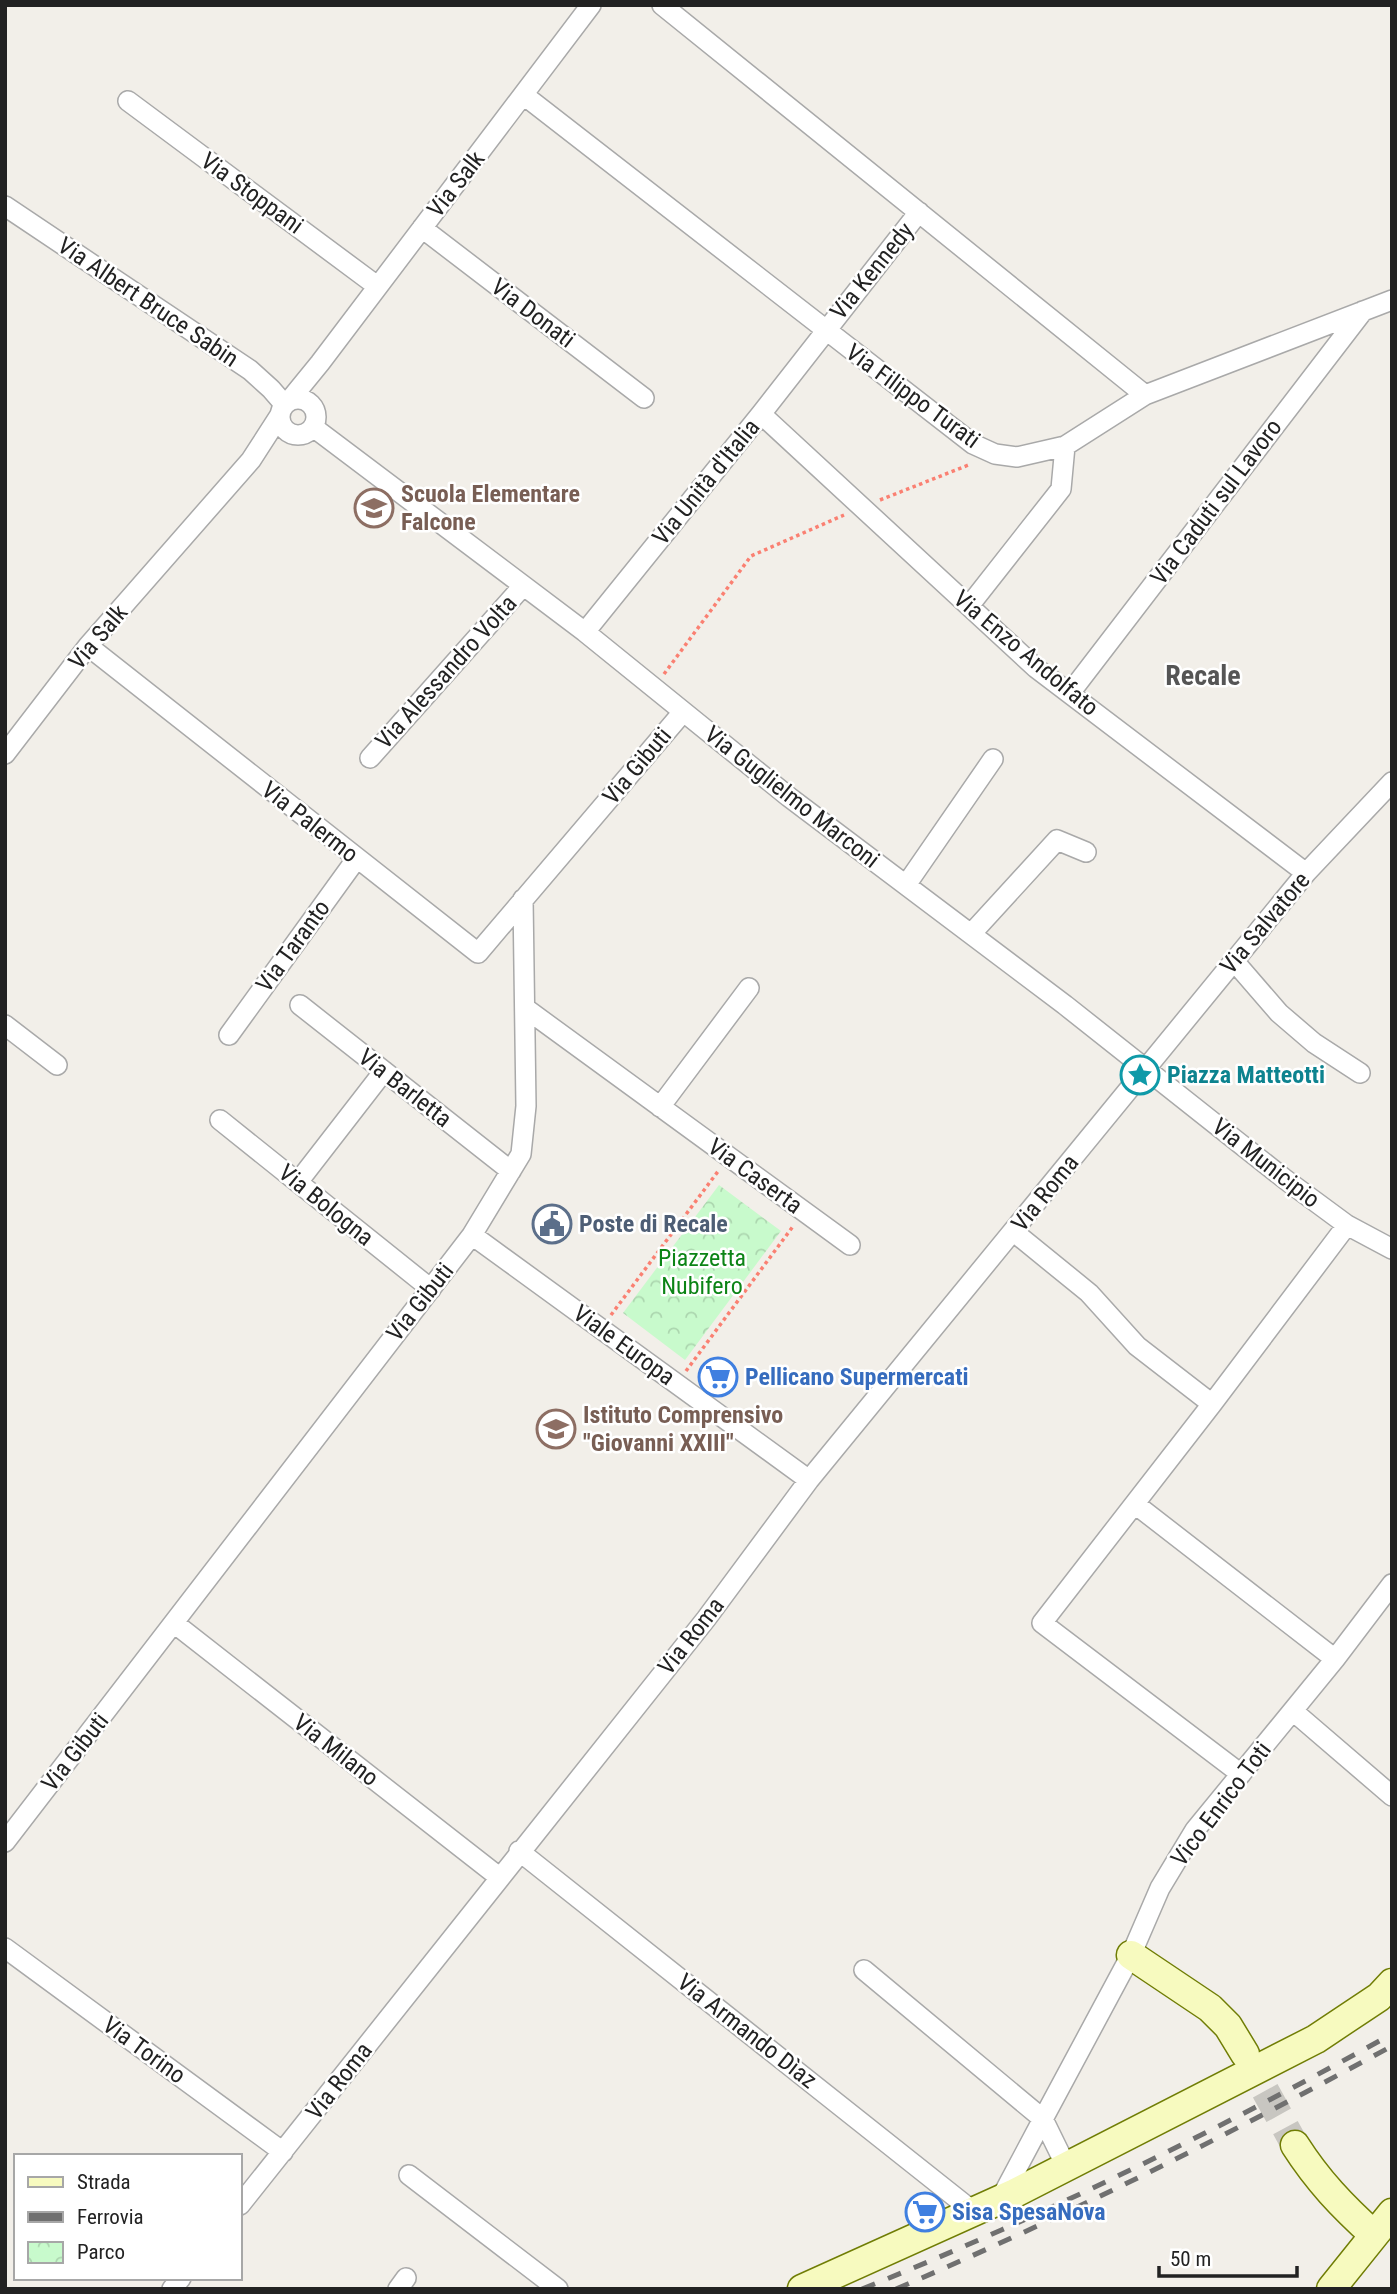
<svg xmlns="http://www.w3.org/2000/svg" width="1397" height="2294" font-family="'Roboto Condensed',sans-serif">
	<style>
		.park { fill: url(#park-crowns) }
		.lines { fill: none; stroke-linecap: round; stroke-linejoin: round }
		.secondary-tunnel { stroke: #c8c6c1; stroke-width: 28; stroke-dasharray: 28 14; stroke-linecap: butt }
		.street-casing { stroke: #a9a9a9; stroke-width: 22 }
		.secondary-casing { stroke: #707d05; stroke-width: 31 }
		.path { stroke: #fa8072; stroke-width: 3.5; stroke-dasharray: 3.5 3.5; stroke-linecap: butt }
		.street { stroke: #fff; stroke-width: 19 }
		.secondary { stroke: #f7fabf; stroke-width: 28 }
		.rail { stroke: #707070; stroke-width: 5; stroke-dasharray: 14 14; stroke-linecap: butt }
		.labels { text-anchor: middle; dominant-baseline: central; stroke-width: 5; stroke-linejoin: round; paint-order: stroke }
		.street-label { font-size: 24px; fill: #222; stroke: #fff }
		.education-label { font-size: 24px; font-weight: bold; fill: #785e54; stroke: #fff; text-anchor: start }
		.culture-label { font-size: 24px; font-weight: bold; fill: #0d838f; stroke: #fff; text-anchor: start }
		.service-label { font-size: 24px; font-weight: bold; fill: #4e5e75; stroke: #fff; text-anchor: start }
		.park-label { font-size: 24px; fill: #0c8416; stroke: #fff }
		.shop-label { font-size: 24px; font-weight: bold; fill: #366cbe; stroke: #fff; text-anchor: start }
		.quarter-label { font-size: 28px; font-weight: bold; fill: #555; stroke: #fff }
	</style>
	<defs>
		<pattern id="park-crowns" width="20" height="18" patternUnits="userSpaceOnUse" patternTransform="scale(1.75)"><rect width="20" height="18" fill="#c8facc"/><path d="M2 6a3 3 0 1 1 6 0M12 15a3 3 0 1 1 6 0" fill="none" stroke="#acd6af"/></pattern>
	</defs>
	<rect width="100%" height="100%" fill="#f2efe9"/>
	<!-- park -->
	<path class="park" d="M719,1185L781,1231L685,1360L623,1313Z"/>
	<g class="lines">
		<!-- secondary-tunnel -->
		<path class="secondary-tunnel" d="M1245,2054L1295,2145"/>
		<defs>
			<path id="street" d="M662,5L1145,395
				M525,96L973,444L995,454L1017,457L1065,446L1145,395L1392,300
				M128,101L377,286
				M5,206L250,370L271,389L284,404
				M422,228L644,398
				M280 417a18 18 0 1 1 36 0a18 18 0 1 1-36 0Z
				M289,401L320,363L591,5
				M761,414L1036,668L1306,873
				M313,427L585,632L789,797L1065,1005L1286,1180L1347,1225L1392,1249
				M969,606L1061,489L1065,446
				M585,632L761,414L919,212
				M88,646L478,953L683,712
				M1070,693L1363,311
				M5,754L88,646L251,460L280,415
				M370,758L523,586
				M906,885L993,759
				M971,934L1057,840L1086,852
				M1234,961L1279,1013L1314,1043L1360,1073
				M300,1005L511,1171
				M525,1008L850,1245
				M5,1025L57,1065
				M229,1035L357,858
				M660,1107L749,988
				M220,1120L431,1289
				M298,1182L384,1071
				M1014,1232L1089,1293L1137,1346L1212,1404
				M472,1235L809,1480
				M1135,1504L1335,1659
				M174,1623L499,1877
				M1293,1711L1392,1796
				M1241,1774L1042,1623L1212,1404L1347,1225
				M5,1842L472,1235L521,1154L526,1106L523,899
				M519,1851L974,2212
				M5,1948L283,2152
				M864,1970L1043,2119L1131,1955L1160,1888L1195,1830L1335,1659L1392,1584
				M409,2175L558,2289
				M1000,2200L1043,2119L1066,2166
				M240,2205L706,1619L809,1480L1306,873L1392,782
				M172,2289L181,2278
				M398,2289L406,2278"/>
			<path id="secondary" d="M1131,1955L1210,2008L1228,2026L1245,2054
				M1295,2145C1318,2181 1342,2206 1374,2235
				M802,2289L1015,2193L1316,2039L1379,1997L1392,1983
				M1331,2289L1392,2213"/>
		</defs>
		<!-- street casing -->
		<use href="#street" class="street-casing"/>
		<!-- secondary casing -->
		<use href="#secondary" class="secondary-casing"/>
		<!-- path -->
		<path class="path" d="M880,500L971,464
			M664,674L751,556L844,515
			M611,1315L719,1170
			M686,1371L794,1225"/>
		<!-- street -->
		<use href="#street" class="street"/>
		<!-- secondary -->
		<use href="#secondary" class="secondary"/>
		<!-- rail -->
		<path class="rail" d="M862,2289C1044,2216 1220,2129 1392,2034
			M896,2289C1065,2217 1230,2134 1392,2046"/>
	</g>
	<!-- icons -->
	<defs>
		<symbol id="school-ring" viewBox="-11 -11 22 22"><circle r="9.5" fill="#fff" stroke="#8d6e63" stroke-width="1.5"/><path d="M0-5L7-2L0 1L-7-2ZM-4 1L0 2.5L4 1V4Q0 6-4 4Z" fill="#8d6e63"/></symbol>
		<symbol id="sight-ring" viewBox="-11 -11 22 22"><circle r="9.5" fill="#fff" stroke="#0f9aa8" stroke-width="1.5"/><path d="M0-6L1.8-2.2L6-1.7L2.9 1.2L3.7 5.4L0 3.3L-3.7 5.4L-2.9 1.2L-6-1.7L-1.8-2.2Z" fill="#0f9aa8"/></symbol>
		<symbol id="civic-ring" viewBox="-11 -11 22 22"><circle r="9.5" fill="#fff" stroke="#5c6f8a" stroke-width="1.5"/><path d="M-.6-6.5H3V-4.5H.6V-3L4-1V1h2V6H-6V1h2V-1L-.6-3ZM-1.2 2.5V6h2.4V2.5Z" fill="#5c6f8a"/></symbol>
		<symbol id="supermarket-ring" viewBox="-11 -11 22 22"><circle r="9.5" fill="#fff" stroke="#3f7fe0" stroke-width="1.5"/><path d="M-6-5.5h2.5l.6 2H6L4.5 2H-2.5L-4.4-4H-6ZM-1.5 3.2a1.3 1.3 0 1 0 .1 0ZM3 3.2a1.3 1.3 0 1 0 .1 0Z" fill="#3f7fe0"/></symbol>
	</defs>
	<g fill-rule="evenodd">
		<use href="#school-ring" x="352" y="486" width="44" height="44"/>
		<use href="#sight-ring" x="1118" y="1053" width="44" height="44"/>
		<use href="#civic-ring" x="530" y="1202" width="44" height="44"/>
		<use href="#supermarket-ring" x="696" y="1355" width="44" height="44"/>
		<use href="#school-ring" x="534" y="1407" width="44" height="44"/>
		<use href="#supermarket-ring" x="903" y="2190" width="44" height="44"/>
	</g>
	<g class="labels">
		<!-- street labels -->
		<g class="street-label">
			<text transform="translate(456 184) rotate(-52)">Via Salk</text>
			<text transform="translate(252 193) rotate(36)">Via Stoppani</text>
			<text transform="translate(872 271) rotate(-51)">Via Kennedy</text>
			<text transform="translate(148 302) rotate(34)">Via Albert Bruce Sabin</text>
			<text transform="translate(533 313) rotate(37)">Via Donati</text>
			<text transform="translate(913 396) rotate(36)">Via Filippo Turati</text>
			<text transform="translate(706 482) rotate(-51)">Via Unità d'Italia</text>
			<text transform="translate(1216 502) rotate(-53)">Via Caduti sul Lavoro</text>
			<text transform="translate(98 637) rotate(-50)">Via Salk</text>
			<text transform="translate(1026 653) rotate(40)">Via Enzo Andolfato</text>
			<text transform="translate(446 672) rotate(-48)">Via Alessandro Volta</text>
			<text transform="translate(637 766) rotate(-50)">Via Gibuti</text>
			<text transform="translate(792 797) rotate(38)">Via Guglielmo Marconi</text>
			<text transform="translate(310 822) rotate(38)">Via Palermo</text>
			<text transform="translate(1265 923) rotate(-50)">Via Salvatore</text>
			<text transform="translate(293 946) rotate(-54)">Via Taranto</text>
			<text transform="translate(405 1088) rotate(38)">Via Barletta</text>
			<text transform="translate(1266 1163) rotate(38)">Via Municipio</text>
			<text transform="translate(755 1176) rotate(36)">Via Caserta</text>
			<text transform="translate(1045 1193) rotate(-51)">Via Roma</text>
			<text transform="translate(326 1205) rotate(39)">Via Bologna</text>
			<text transform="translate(420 1302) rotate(-52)">Via Gibuti</text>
			<text transform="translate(624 1345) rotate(36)">Viale Europa</text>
			<text transform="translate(691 1636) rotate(-52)">Via Roma</text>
			<text transform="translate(336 1750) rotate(38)">Via Milano</text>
			<text transform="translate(75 1752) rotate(-52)">Via Gibuti</text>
			<text transform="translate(1221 1804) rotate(-53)">Vico Enrico Toti</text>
			<text transform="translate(747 2031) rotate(38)">Via Armando Dìaz</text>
			<text transform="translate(144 2050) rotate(36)">Via Torino</text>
			<text transform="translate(339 2081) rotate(-52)">Via Roma</text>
		</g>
		<!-- education labels -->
		<g class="education-label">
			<text x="401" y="494">Scuola Elementare<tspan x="401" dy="28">Falcone</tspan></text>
			<text x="583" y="1415">Istituto Comprensivo<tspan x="583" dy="28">"Giovanni XXIII"</tspan></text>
		</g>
		<!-- culture labels -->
		<g class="culture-label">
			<text x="1167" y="1075">Piazza Matteotti</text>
		</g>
		<!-- service labels -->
		<g class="service-label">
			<text x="579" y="1224">Poste di Recale</text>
		</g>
		<!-- park labels -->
		<g class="park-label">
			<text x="702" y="1258">Piazzetta<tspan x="702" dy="28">Nubifero</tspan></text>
		</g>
		<!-- shop labels -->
		<g class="shop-label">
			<text x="745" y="1377">Pellicano Supermercati</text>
			<text x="952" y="2212">Sisa SpesaNova</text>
		</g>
		<!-- quarter labels -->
		<g class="quarter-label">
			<text x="1203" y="675">Recale</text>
		</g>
	</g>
	<!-- border -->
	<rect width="1397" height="2294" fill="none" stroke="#222222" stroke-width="14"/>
	<!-- legend -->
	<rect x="14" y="2154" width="228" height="126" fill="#ffffff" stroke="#a7a7a7" stroke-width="2"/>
	<rect x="28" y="2177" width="35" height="10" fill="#f7fabf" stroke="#a7a7a7" stroke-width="2"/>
	<text x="77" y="2189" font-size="21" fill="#222222">Strada</text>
	<rect x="28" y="2212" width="35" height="10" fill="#707070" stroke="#a7a7a7" stroke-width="2"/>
	<text x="77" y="2224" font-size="21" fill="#222222">Ferrovia</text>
	<rect x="28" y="2242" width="35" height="21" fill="url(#park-crowns)" stroke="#a7a7a7" stroke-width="2"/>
	<text x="77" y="2259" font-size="21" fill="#222222">Parco</text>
	<!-- scale -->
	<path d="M1159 2266v10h138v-10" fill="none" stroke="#222222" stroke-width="3.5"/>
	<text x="1170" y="2266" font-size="21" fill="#222222" stroke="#ffffff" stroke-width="5" paint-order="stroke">50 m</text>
</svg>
